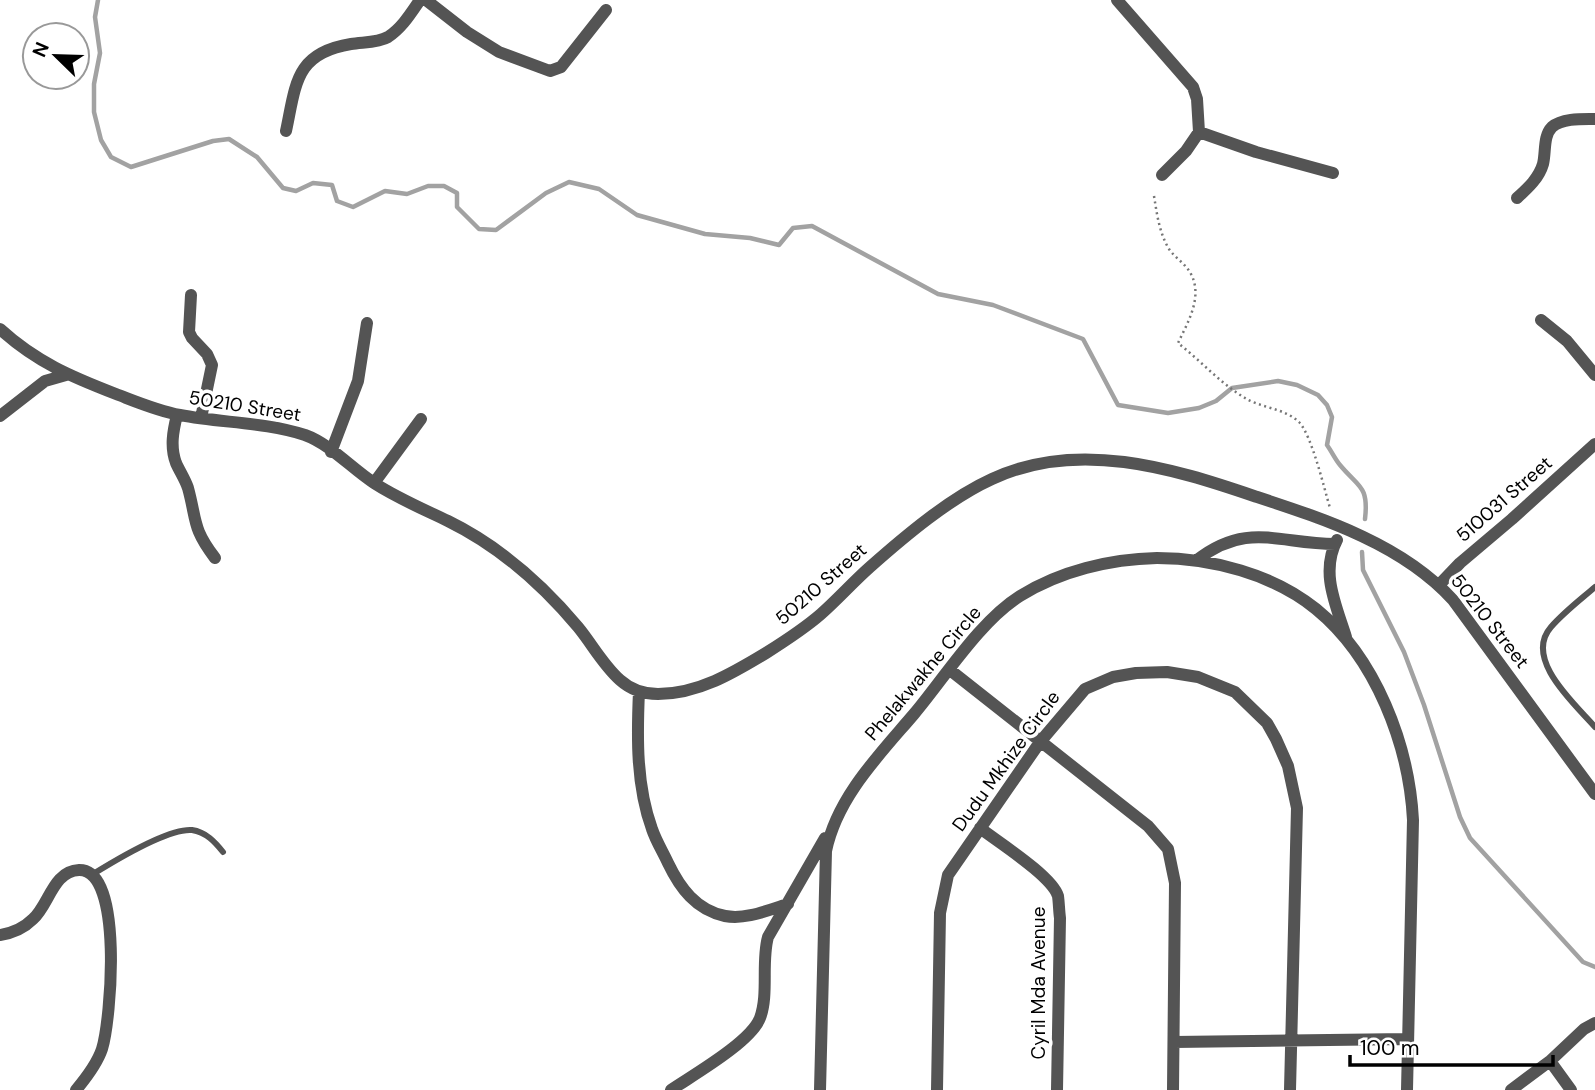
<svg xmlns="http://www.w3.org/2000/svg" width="1595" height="1090" font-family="'DM Sans',sans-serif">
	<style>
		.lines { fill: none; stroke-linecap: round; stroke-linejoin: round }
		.stream { stroke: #a2a2a2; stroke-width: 4.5 }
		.path { stroke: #767676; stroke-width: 2.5; stroke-dasharray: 2 3.5; stroke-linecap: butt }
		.lane { stroke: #545454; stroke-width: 6 }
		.street { stroke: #545454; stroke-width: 12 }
		.labels { text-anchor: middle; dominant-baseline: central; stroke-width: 7; stroke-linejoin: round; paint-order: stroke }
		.street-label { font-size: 19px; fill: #000; stroke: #fff }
	</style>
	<rect width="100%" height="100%" fill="#fff"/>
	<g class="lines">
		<!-- stream -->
		<path class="stream" d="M98,0L95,17L100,53L94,84V112L101,140L111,157L131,167L213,141L229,139L257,157L283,188L296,191L313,183L332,185L337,201L353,207L385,191L407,194L428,186H444L457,193V207L479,229L496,230L546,193L569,182L599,189L637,215L705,234L750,238L779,245L793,228L812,226L938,294L993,305L1083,339L1118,405L1168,413L1199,408L1216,401L1232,388L1278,381L1297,385L1318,395L1327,405L1332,417L1327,445C1332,452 1335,459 1340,465C1358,487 1369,485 1365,519
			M1362,552L1363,570L1404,652L1424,705L1460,817L1470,838L1583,962L1595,967"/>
		<!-- path -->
		<path class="path" d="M1154,196C1157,214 1159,232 1169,249C1175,258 1186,264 1191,274C1203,297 1188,322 1178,343C1201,361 1220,383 1245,398C1261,408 1284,408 1299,422C1312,436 1324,488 1330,508"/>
		<!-- lane -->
		<path class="lane" d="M1595,587C1580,600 1564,612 1551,627C1523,659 1575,704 1595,727
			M93,874C114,861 168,828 192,830C206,832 215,842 223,852"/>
		<!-- street -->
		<path class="street" d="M426,0L467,32L499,52L550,71L561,67L606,10
			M1117,0L1193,87L1197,99L1199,132L1256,152L1333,173
			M286,131C296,84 295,53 351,44C362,42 378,43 388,37C402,28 411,13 420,0
			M1162,175L1186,151L1199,132
			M1517,198C1528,188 1539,178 1543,164C1546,152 1543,136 1552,127C1562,118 1583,119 1595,119
			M191,295L189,332L192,338L207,354L212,365L201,418
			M1541,320L1567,341L1595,375
			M0,329C36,362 72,377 116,394C137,402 158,411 180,415C221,423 265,422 305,435C330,444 351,468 374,483C397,498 423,509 448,521C499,546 542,584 578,627C592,644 603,665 620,680C630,689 644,694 658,694C698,694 733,673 766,653C785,641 805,628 821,614C838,599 853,582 870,567C905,536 950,498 992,479C1077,439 1172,468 1254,496C1324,519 1402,544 1453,600L1595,794
			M177,415C173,431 170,447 176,463C180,472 185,479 188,488C197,521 192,528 215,558
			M0,416L45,381L66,375
			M331,452L358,381L367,323
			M374,483L421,419
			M1337,540C1320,572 1336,605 1346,637
			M1197,560C1247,521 1279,544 1335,544
			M1439,585L1460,563L1512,519L1595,444
			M950,670L1148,826L1168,849L1175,883L1173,1090
			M639,691C637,736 636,785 652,829C656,841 663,852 668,863C680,888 696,910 725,916C746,920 768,910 788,904
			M980,828C998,842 1052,876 1058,896C1059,903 1059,911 1060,918L1057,1090
			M0,935C13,933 24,928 33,919C49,905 53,871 79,870C124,869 111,1020 102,1049C97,1064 86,1078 76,1090
			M1174,1042L1407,1039
			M1550,1061L1571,1090
			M671,1090C693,1075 751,1042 760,1018C769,994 761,962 768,937L825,838
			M820,1090L826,851C837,797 880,754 914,714C945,677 980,621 1020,596C1060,571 1110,559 1157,558C1211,558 1273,574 1316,609C1376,658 1409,745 1413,820L1407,1090
			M937,1090L940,913L948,875L1040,742L1085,689L1113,677L1136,673L1167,672L1198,677L1235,692L1267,723L1276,739L1288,766L1297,808L1290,1090
			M1511,1090L1550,1061L1584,1029L1595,1023"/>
	</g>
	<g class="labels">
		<!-- street labels -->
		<g class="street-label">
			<text transform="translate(245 406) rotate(9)">50210 Street</text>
			<text transform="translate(1504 499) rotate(-41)">510031 Street</text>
			<text transform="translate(821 584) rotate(-41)">50210 Street</text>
			<text transform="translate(1490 621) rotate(52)">50210 Street</text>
			<text transform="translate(923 673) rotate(-50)">Phelakwakhe Circle</text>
			<text transform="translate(1006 761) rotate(-54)">Dudu Mkhize Circle</text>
			<text transform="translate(1038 983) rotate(-90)">Cyril Mda Avenue</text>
		</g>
	</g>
	<!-- north arrow -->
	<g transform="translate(56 56) rotate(293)"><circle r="33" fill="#ffffff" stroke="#999999" stroke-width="2"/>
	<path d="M0-5L12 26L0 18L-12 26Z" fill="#000000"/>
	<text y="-10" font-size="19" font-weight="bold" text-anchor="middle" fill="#000000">N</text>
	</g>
	<!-- scale -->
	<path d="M1350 1055v10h203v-10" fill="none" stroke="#000000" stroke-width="3.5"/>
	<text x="1360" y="1055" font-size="21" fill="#000000" stroke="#ffffff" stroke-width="5" paint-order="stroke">100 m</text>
</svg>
